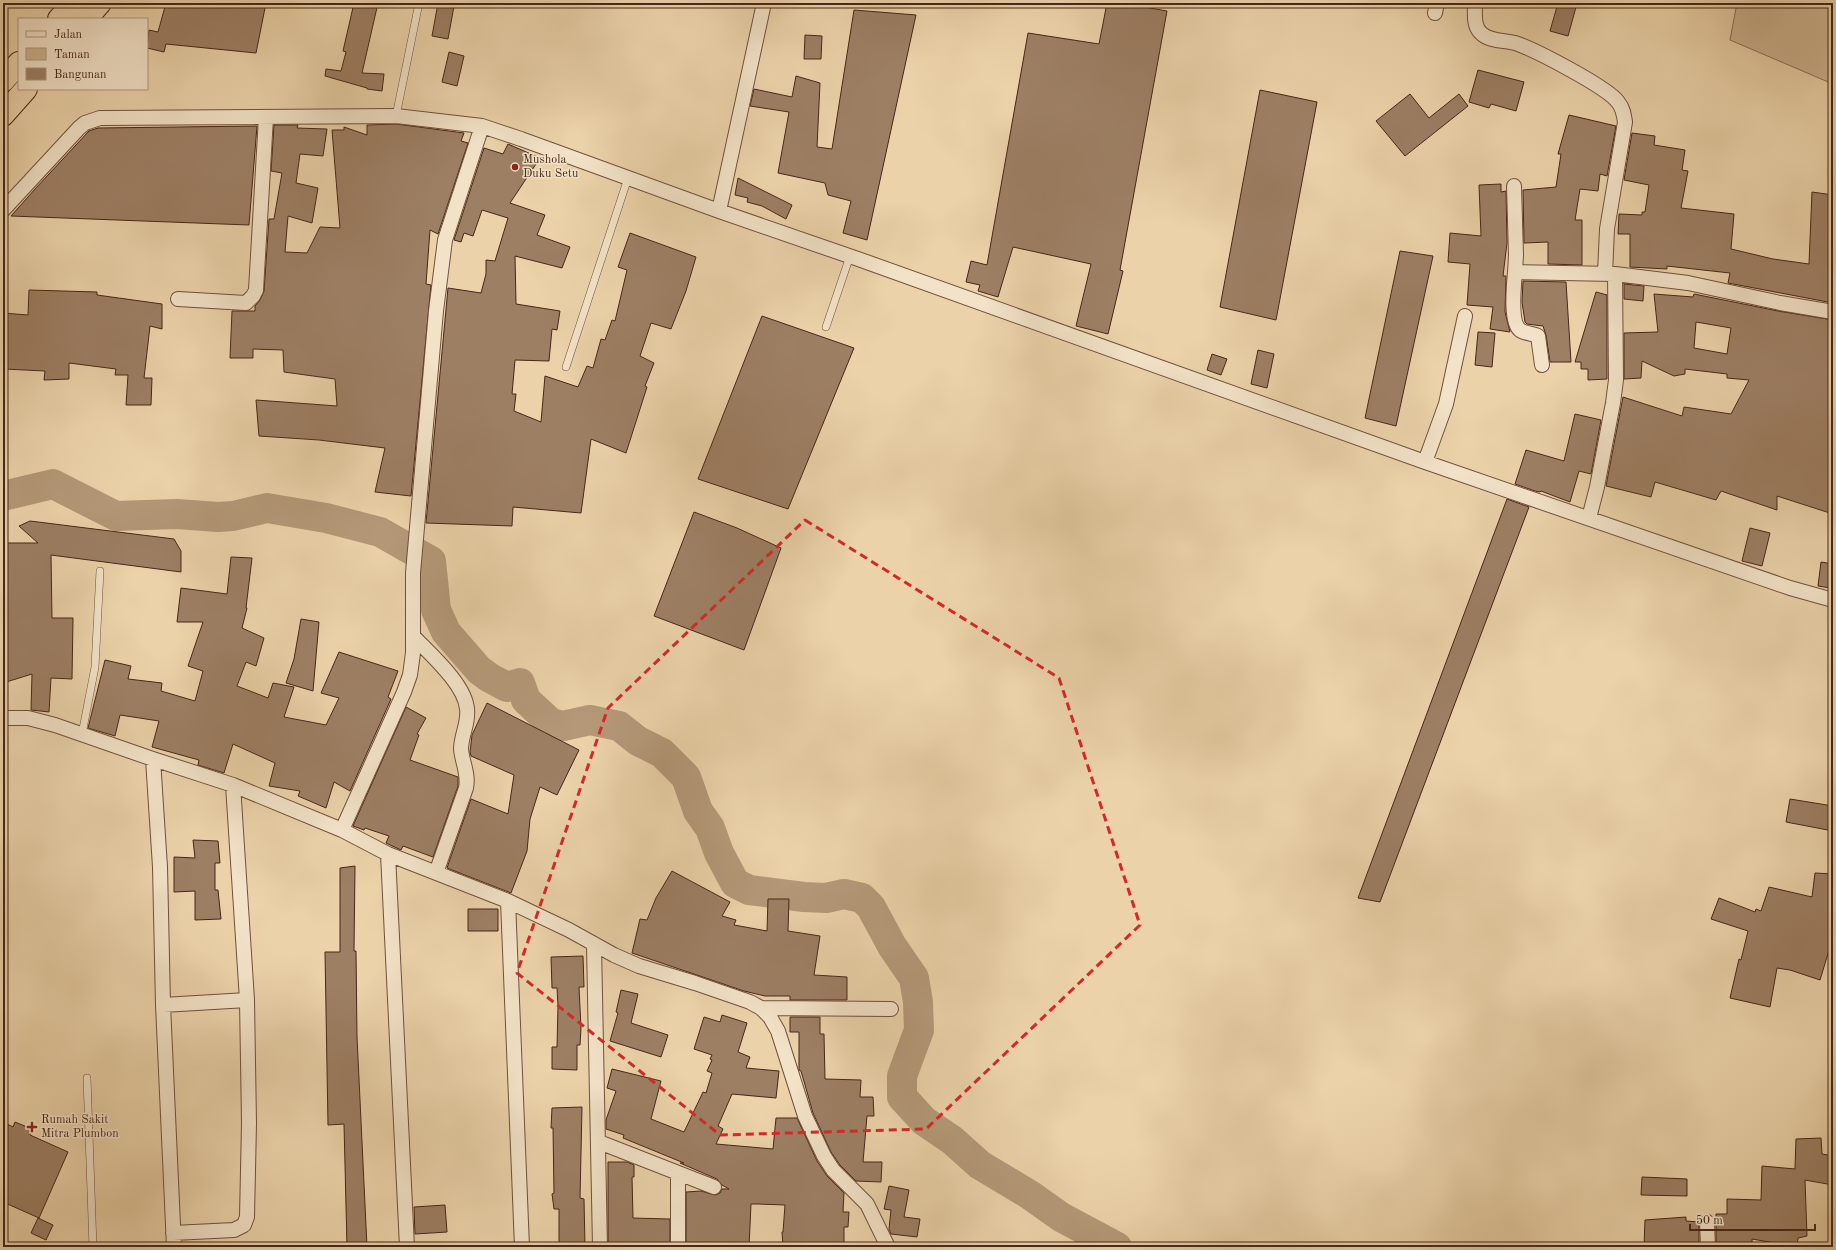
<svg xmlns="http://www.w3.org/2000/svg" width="1836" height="1250" font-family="'Old Standard TT',serif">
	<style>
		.green { fill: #cfb591; stroke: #8c6e55 }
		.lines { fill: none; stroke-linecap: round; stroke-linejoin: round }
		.river { stroke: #b49878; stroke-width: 30 }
		.building { fill: #9d7f64; stroke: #482619; fill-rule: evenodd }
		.service-casing { stroke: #71513d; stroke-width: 8 }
		.minor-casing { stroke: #71513d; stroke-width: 16 }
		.motorway-casing { stroke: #482619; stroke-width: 24 }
		.service { stroke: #f2e2c7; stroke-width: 7 }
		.minor { stroke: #f2e2c7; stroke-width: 14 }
		.motorway { stroke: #ebd2a9; stroke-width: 22 }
		.marked { fill: none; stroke: #d62828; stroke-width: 3; stroke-dasharray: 8 5; stroke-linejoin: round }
		.poi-dot { fill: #8f2418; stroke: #f2e2c7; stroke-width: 1.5 }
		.labels { text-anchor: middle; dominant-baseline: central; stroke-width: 3; stroke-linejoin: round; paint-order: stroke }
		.poi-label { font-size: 12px; fill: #482619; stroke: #f2e2c7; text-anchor: start }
	</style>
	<rect width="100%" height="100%" fill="#ebd2a9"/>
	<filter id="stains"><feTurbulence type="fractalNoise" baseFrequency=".005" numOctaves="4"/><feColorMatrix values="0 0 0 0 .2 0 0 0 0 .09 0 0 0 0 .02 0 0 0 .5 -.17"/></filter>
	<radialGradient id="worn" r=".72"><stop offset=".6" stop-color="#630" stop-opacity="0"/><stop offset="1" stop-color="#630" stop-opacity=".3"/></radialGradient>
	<!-- green -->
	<path class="green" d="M1737,3H1833V84L1730,40Z"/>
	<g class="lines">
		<!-- river -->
		<path class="river" d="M3,496L53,484L116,516L177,514L218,517L233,516L267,508L326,518L380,532L431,561L436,610L446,632L479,670L490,678L507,687L520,683L526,700L551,723L563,726L590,720L619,726L638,741L662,753L686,777L698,811L710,828L719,853L735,883L749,890L804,897L826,898L844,894L862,898L871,907L892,946L914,978L918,1002L919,1030L902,1076V1097L924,1121L952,1140L980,1165L1030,1195L1061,1217L1117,1247"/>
	</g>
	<!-- building -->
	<path class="building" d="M166,3H266L256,53L166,44L164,52L147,48L149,30L158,32Z
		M354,3H378L362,73L384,74L382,91L367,89V88L325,76L326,69L341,71L346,52L343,51Z
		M438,3L454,6L448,39L432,36Z
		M1107,3H1122L1167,11L1120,270L1123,271L1108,334L1076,326L1091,264L1013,247L998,297L978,291L980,285L966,282L971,261L987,265L1028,33L1099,44Z
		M1558,3L1576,7L1568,36L1550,31Z
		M854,10L916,15L867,240L843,233L851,201L828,195L825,183L778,173L789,112L750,106L754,89L792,97L796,76L820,83L817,147L832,149Z
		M805,35L822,36L821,59H804Z
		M449,52L464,56L457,86L442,82Z
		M1478,70L1524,82L1516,111L1491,104L1489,108L1469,102Z
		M1260,90L1317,102L1276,320L1220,307Z
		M1410,94L1429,118L1459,94L1468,106L1405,156L1376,121Z
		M1569,115L1616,126L1607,176L1600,174L1598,191L1580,189L1575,220H1582V265L1548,264V242L1524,243L1523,190L1556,187L1561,154H1558Z
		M396,124L464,133L461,141L468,143L438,234L430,230L426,284L431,285L411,496L375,492L385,448L319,440L259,436L256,400L337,406L335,379L284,372L283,350L253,349V358H230L232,311H255V306L260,300L264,291L269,219H274L282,173L271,171L274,125H298L297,128L327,129L323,156L300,154L296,183L318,188L312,223L288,216L285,252L307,253L320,227L340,228L332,130H344V127L367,135V125Z
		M257,126L249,225L11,216L35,189L89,131L98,128Z
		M1632,133L1655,136L1654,145L1685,150L1682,170L1688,171L1681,208L1734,214L1731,249L1773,259L1809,264L1812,192L1833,195V303L1728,283L1730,273L1667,266V269L1630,267V234H1618L1619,214L1642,215V212H1645L1649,185L1624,180Z
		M508,144L540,158L510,203L545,215L537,235L570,247L562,268L515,256L516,304L560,311L557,330L552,329L549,361L515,360L512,394H516L514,411L541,422L545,376L578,387L587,366L593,368L601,339L605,340L612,320L615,321L627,270L618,267L630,233L696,257L686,291L671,329L651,323L640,356L654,363L645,386L647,387L626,453L591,439L581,513L513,507L512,526L426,523L448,288L481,293L486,274V260L495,261L508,218L482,210L473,236L464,233L461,242L454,240L484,148L503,154Z
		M738,178L792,205L786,219L762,206L747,202L748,198L735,195Z
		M1501,184V192L1506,191L1507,243L1503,276H1506L1505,312L1510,332L1490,329L1493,307L1467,305L1470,264L1448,262L1450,233L1481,236L1479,185Z
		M1400,251L1433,256L1396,426L1365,418Z
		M1523,281L1566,282L1571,362H1550L1546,335L1543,326L1527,324L1525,322L1522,302Z
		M1624,284L1644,286L1643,301L1624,299Z
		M29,290L97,292V295L162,304V329L150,326L144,378H152L151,405H126L128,375H115L116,369L69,363V379L44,380L45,371L4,369L3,313L28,315Z
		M1596,292L1607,295V379L1588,380V369H1581V362H1575Z
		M1654,294L1693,297L1694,294L1778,311L1833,320V514L1777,496V510L1721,491L1716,500L1655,482L1651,497L1606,486L1623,397L1682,416L1684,407L1731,414L1749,380L1727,378V374L1685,369V374L1674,376L1642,361L1641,378L1624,379V333L1658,332ZM1696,322L1731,328L1727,354L1694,348Z
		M762,316L854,348L788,509L698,479Z
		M1478,332L1495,333L1492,367L1475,365Z
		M1258,350L1274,354L1267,388L1251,384Z
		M1212,354L1227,359L1221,375L1207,370Z
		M1575,414L1601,420L1591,474L1579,471L1570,502L1541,491L1540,492L1535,491L1515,484L1526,450L1564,461Z
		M1507,499L1529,507L1380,902L1358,898Z
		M694,512L737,528L781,548L744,650L654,616Z
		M30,521L174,539L181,551V572L51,555L52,618H73L72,679L51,678L49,712L31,710L32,674L3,683V543H38L19,526Z
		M1750,528L1770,533L1762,566L1742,561Z
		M231,557L252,558L246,608H247L242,628L264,638L256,666L246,662L237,686L268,698L273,683L294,687L284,717L326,725L339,698L321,693L339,652L398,671L388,697L391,699L350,791L334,782L326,808L298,796L300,791L269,786L275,763L233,744L224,773L198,765L199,760L152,747L159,721L120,715L115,736L88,728L105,660L131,666L128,679L162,683L161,691L195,701L203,671L188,666L203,622H177L181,588L227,594Z
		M1821,562L1833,564L1830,588L1818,586Z
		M301,619L319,622L313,691L286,683L294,659Z
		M487,703L579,750L557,795L540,787L530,819L527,851L511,893L447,868L471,799L508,814L514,775L471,756L470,752L472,735Z
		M406,707L426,718L417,734L419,735L410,760L458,777V786L433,857L403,846L401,850L386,843L389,836L365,828L364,830L353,826Z
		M1790,799L1833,806V831L1786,822Z
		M193,840L218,841L220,863H215V890H218L221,919L195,920V891L174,892V857L195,858Z
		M355,866L354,951H356L357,1037L367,1247H347L344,1124L328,1125L325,952H340V868Z
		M672,871L730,902L722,916L736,920L734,925L767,931L768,899H789L788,931L820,936L814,975L847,977V1000H790V996H765L744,991L632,953L640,919L647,920L656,898Z
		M1815,873L1833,874V937L1820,980L1790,970L1777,968L1770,1007L1730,998L1739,959L1741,960L1748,931L1711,919L1719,898L1755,912L1756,909L1761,911L1769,887L1812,897Z
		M468,909H498V931H468Z
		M583,956L584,987H579L581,1028L580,1045H577V1070L552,1069V1047H557L558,1006L557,988H552L551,957Z
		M621,990L638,994L631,1023L668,1035L661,1057L610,1041L618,1013L616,1012Z
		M722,1015L747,1023L738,1052L750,1057L746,1068L779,1071L776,1098L732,1094L718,1126L723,1129L716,1144L773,1149L776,1118H797L817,1161L827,1176L844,1193L843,1212H849L848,1227H844V1247H783L782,1232H783L785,1205L758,1204H751L749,1247H686V1192L701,1191L715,1195L720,1193L722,1189H729L722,1185L717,1179L680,1163H684L623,1138L624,1135L606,1129V1120L616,1091L607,1088L612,1069L661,1081L651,1119L684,1132L703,1092L706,1093L712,1073L707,1071L712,1060L710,1059L712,1055L694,1049L704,1017L720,1022Z
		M790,1017H820V1034H824L825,1079L861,1080L860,1097H873L874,1116H867L863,1162H882L881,1182L856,1181L840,1165L831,1152L813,1113L801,1071L799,1070V1032H790Z
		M582,1107L580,1198L584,1199L585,1247H559V1209H554L552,1194L554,1193L553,1128H551L552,1108Z
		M3,1122L13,1127L15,1122L32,1129L30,1135L68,1152L39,1218L3,1202Z
		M1821,1138L1822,1154L1833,1156V1185L1805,1180L1807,1236L1798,1238L1797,1247L1752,1239V1247H1716V1214H1727V1199L1761,1200L1762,1166L1795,1169L1796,1139Z
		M608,1162H627L634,1165V1177H632L633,1218L670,1219V1247H643V1245L608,1246Z
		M1642,1177L1687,1179V1196L1641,1195Z
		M889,1186L909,1190L904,1217L920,1219L917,1237L891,1234L889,1229L891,1210L884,1209Z
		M445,1205L447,1232L415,1234L414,1207Z
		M1686,1217V1221L1699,1222V1247H1644L1645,1220Z
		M38,1218L53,1225L46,1240L31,1233Z"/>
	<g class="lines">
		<defs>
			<path id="service" d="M396,116L419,3
				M826,327L850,256
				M566,367L628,178
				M82,734L95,667L100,571
				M87,1078L93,1247
				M3,1245L7,1247"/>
			<path id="minor" d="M1475,3C1475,14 1473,27 1482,34C1491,42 1507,40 1518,44C1537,51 1607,87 1618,102C1623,108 1624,115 1625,122L1607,229L1605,274
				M1435,13L1437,3
				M1514,186L1516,255L1515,272
				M3,210L79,128L85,123L100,118L396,116L482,126L521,139L719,211L858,259L1425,462L1790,588L1833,600
				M719,211L764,3
				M178,299L246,303L253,296L256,290L266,117
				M1542,365L1538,336C1533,333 1525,334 1520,330C1510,322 1514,284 1515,272L1615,274L1688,283L1780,303L1833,312
				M1425,462L1446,404L1465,316
				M1589,518L1597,487L1613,403L1616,380L1615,274
				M413,636C430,654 465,684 467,709C469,723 461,735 461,749C462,762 469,774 466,788L436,873
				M3,718H28L55,725L153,759L233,785L342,830L388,854L508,901L569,930L614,955L639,966L695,983L750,1002L761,1008L770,1017L778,1031L805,1116L824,1156L833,1170L867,1204L888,1247
				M153,759L160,867L163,1005L174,1247
				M342,830L404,692L410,675L413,653V573L436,311L445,240L482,126
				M388,854L407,1247
				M508,901L522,1247
				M594,945L600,1247
				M163,1005L247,1000
				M761,1008L891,1009
				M599,1142L714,1187
				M1707,1222L1708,1247
				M173,1233L234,1230L244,1225L247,1217L249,1123L247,1000L233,785
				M678,1247V1173"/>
			<path id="motorway" d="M59,19L74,3
				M86,19L100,3
				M3,81L19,63
				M3,115L26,89"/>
		</defs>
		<!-- service casing -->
		<use href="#service" class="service-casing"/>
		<!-- minor casing -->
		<use href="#minor" class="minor-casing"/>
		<!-- motorway casing -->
		<use href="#motorway" class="motorway-casing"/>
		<!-- service -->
		<use href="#service" class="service"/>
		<!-- minor -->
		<use href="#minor" class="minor"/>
		<!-- motorway -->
		<use href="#motorway" class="motorway"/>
	</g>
	<!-- marked area -->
	<path class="marked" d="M805,520L1059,678L1140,925L926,1129L720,1135L517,973L608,708Z"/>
	<!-- markers -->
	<g class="poi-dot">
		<circle cx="515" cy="167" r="4"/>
		<path d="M30 1121h4v4h4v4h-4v4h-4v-4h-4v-4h4z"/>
	</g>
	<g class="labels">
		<!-- poi labels -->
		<g class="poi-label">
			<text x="523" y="160">Mushola<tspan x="523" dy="14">Duku Setu</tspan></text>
			<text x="41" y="1120">Rumah Sakit<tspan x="41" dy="14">Mitra Plumbon</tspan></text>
		</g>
	</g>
	<!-- margin -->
	<rect width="1836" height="1250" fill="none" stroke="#ebd2a9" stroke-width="16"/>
	<rect x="4" y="4" width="1828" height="1242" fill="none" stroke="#482619" stroke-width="2"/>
	<rect x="8" y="8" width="1820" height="1234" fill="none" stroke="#482619"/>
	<!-- legend -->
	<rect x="18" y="18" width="130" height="72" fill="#f2e2c7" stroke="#ae9781"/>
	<rect x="26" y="31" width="20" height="6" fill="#f2e2c7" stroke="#ae9781"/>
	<text x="54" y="38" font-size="12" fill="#482619">Jalan</text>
	<rect x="26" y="48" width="20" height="12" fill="#cfb591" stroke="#ae9781"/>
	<text x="54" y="58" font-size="12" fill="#482619">Taman</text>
	<rect x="26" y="68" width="20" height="12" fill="#9d7f64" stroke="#ae9781"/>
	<text x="54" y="78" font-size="12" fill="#482619">Bangunan</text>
	<!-- scale -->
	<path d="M1690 1224v6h125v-6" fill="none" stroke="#482619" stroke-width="2"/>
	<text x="1696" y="1224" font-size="12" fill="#482619" stroke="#f2e2c7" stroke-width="3" paint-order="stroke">50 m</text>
	<rect width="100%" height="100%" filter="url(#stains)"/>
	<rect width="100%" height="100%" fill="url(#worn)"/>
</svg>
